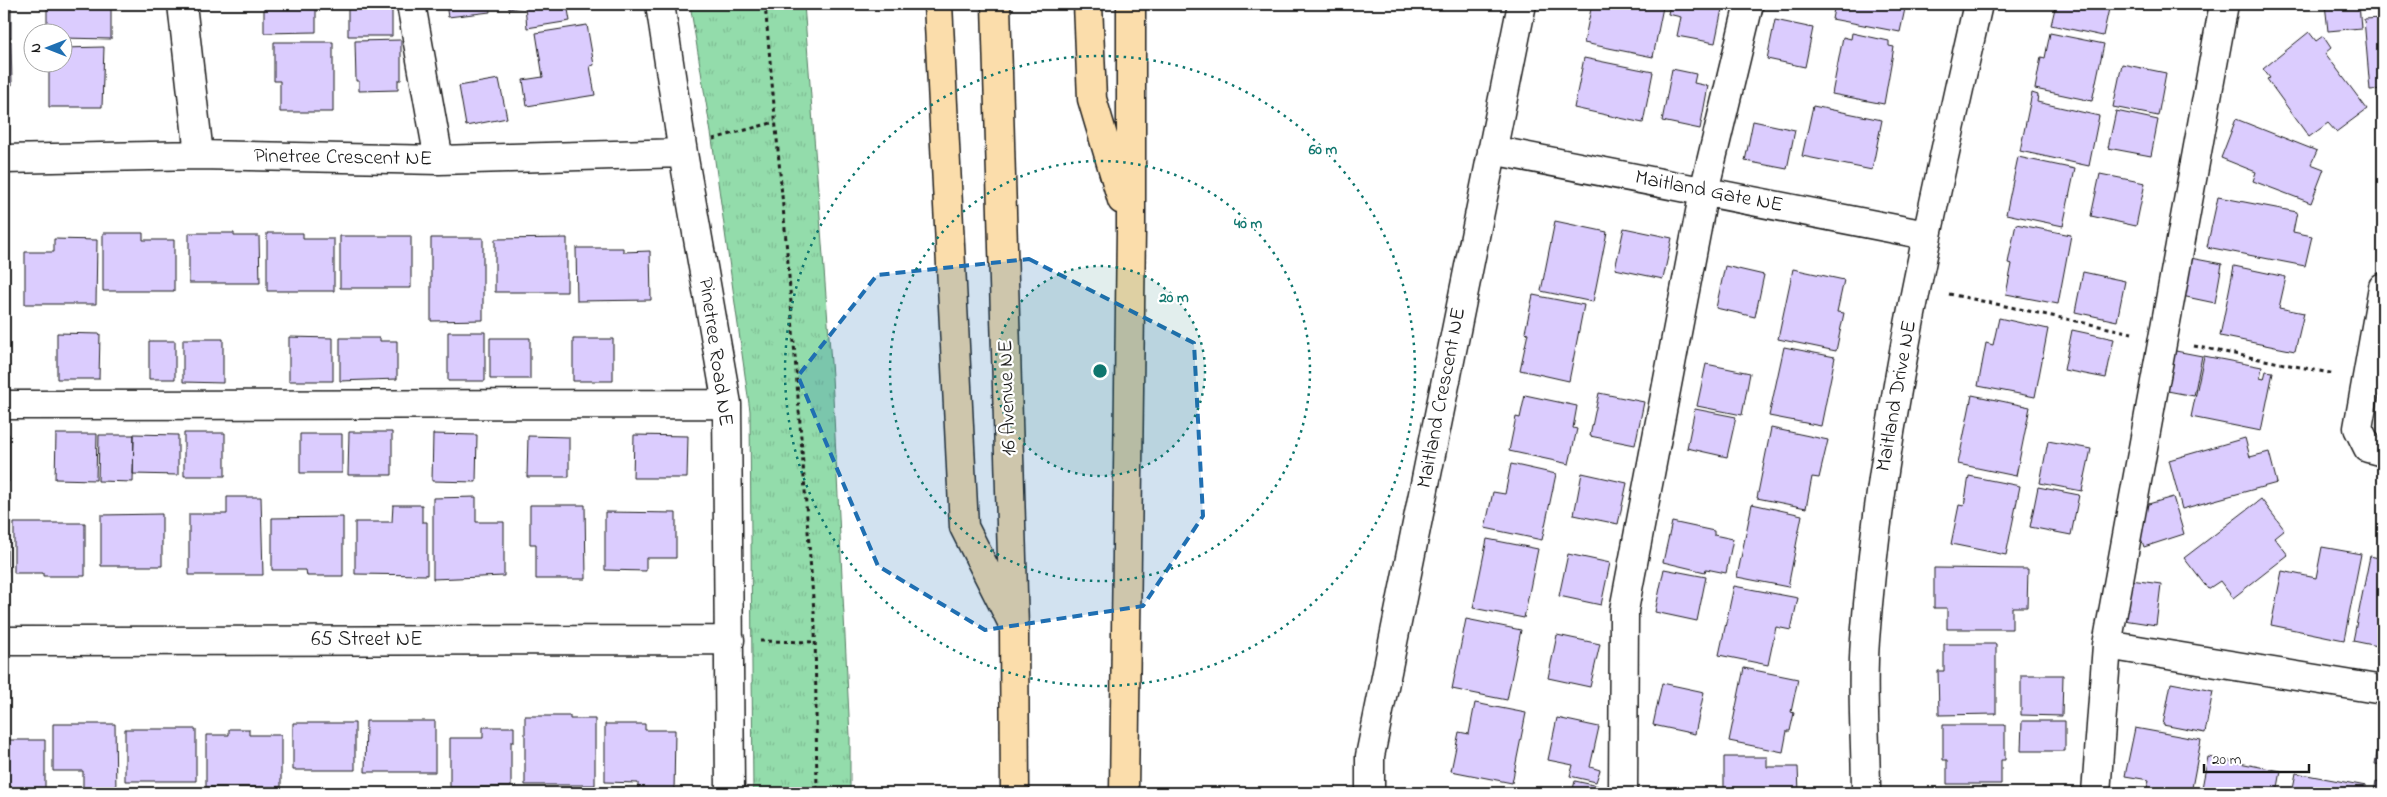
<svg xmlns="http://www.w3.org/2000/svg" width="2387" height="797" font-family="'Indie Flower',sans-serif">
	<style>
		.park { fill: url(#park-tufts); stroke: #587c64 }
		.building { fill: #dbccfe; stroke: #1c1c1c }
		.lines { fill: none; stroke-linecap: round; stroke-linejoin: round }
		.minor-casing { stroke: #1c1c1c; stroke-width: 31 }
		.highway-casing { stroke: #1c1c1c; stroke-width: 31 }
		.path { stroke: #1c1c1c; stroke-width: 3; stroke-dasharray: 4 4; stroke-linecap: butt }
		.minor { stroke: #fff; stroke-width: 28 }
		.highway { stroke: #fbddab; stroke-width: 28 }
		.marked { fill: #1f6fb2; fill-opacity: 0.2; stroke: #1f6fb2; stroke-width: 4; stroke-dasharray: 10 6; stroke-linejoin: round }
		.ring { fill: none; stroke: #0f766e; stroke-width: 2.5; stroke-dasharray: 2.5 5 }
		.labels { text-anchor: middle; dominant-baseline: central; stroke-width: 4.5; stroke-linejoin: round; paint-order: stroke }
		.street-label { font-size: 21px; fill: #1c1c1c; stroke: #fff }
		.centre { fill: #0f766e; stroke: #fff; stroke-width: 2.5 }
		.ring-label { font-size: 15px; text-anchor: middle; font-weight: bold; fill: #0f766e; stroke: #fff; stroke-width: 4.5; stroke-linejoin: round; paint-order: stroke }
	</style>
	<defs>
		<pattern id="park-tufts" width="24" height="20" patternUnits="userSpaceOnUse" patternTransform="scale(1.25)"><rect width="24" height="20" fill="#93dcab"/><path d="M3 7l-1-3M5 7V3M7 7l1-3M15 17l-1-3M17 17v-4M19 17l1-3" fill="none" stroke="#7ebc93"/></pattern>
	</defs>
	<rect width="100%" height="100%" fill="#fff"/>
	<filter id="ink" filterUnits="userSpaceOnUse"><feTurbulence type="fractalNoise" baseFrequency=".02" numOctaves="2"/><feDisplacementMap in="SourceGraphic" scale="10" xChannelSelector="R" yChannelSelector="G"/><feConvolveMatrix kernelMatrix="1 2 1 2 8 2 1 2 1" color-interpolation-filters="sRGB"/></filter>
	<g filter="url(#ink)">
		<!-- park -->
		<path class="park" d="M690,4H804L832,376L850,736V793H753L750,411L712,139Z"/>
		<!-- building -->
		<path class="building" d="M4,4H11V38H4Z
			M47,4H111V39L62,38V32H47Z
			M253,4H316V32L264,33V4Z
			M348,4H392V36H348Z
			M446,4H489L490,12L448,17Z
			M508,4H569H567L570,21L527,28L525,6L509,9Z
			M1592,4H1646L1663,7L1653,57L1584,43Z
			M1670,4H1696L1722,9L1715,43L1677,36L1681,17L1668,14Z
			M1835,4H1906L1900,32L1832,19Z
			M2056,4H2110L2103,36L2051,25Z
			M2325,4H2359L2361,28L2328,31Z
			M2383,18V89L2370,90L2364,19Z
			M1775,20L1813,28L1805,67L1767,59Z
			M587,25L594,65L590,66L595,95L527,106L523,80L543,77L536,33Z
			M2309,32L2316,41L2323,36L2331,48L2325,53L2367,109L2336,132L2328,123L2309,137L2267,79L2270,78L2263,69Z
			M1852,33L1889,41V46L1894,47L1884,104L1832,94L1843,37L1851,39Z
			M2050,33L2104,44L2092,101L2035,89L2041,57L2045,58Z
			M401,40V80H398V90L359,91V81H356L355,41Z
			M4,41H11L12,85H4Z
			M274,42H333V112H280V81H274Z
			M104,47L102,107H49V62H62V48Z
			M1584,58L1653,72L1643,123L1574,108Z
			M2122,64L2166,73L2158,116L2113,107Z
			M1672,69L1696,74L1694,83L1708,86L1700,129L1662,121Z
			M499,79L507,118L466,126L459,86Z
			M2032,93L2038,95L2037,102L2099,116L2089,166L2020,151Z
			M1813,106L1882,120L1872,170L1802,156Z
			M2116,111L2158,120L2151,156L2108,148Z
			M2236,119L2317,151L2311,164L2324,169L2311,203L2253,181L2256,172L2221,158Z
			M1753,121L1795,130L1787,169L1745,161Z
			M2018,157L2075,169L2063,226L2006,214Z
			M2100,174L2145,183L2136,226L2091,216Z
			M2218,197L2297,212L2293,232L2312,236L2305,266L2207,247Z
			M1555,221L1607,232L1593,302L1541,291Z
			M2016,224L2071,235L2058,304L2006,294L2012,264L2008,263Z
			M1624,228L1672,238L1663,279L1615,269Z
			M103,233H143V240H174V291H103Z
			M189,233H234V236H259L260,283H189Z
			M267,233H303V239H334V291H267Z
			M340,236H411V288H340Z
			M431,238H483V320L431,321Z
			M567,238V292H495V239Z
			M54,239L97,240L96,304H25V252H54Z
			M4,244H7V331H4Z
			M576,248H623V252L650,251L651,300L577,301Z
			M2185,257L2222,264L2215,303L2177,295Z
			M1725,266L1764,275L1755,317L1716,308Z
			M2234,266L2286,277L2279,308L2304,313L2295,351L2220,336Z
			M1793,269L1844,280L1837,312L1844,313L1836,351L1778,339Z
			M2083,272L2125,281L2117,321L2075,312Z
			M1533,295L1584,305L1569,381L1520,370L1528,333L1525,332Z
			M1999,318L2048,329L2035,397L1978,386L1986,343L1993,345Z
			M2072,330L2114,339L2106,378L2064,370Z
			M448,332H485V381H448Z
			M57,333L100,334L99,379H57Z
			M289,337L333,338V381H289Z
			M340,338H380V341H397V379L340,381Z
			M490,338H530V379H490Z
			M183,339H223V383L183,382Z
			M573,339H613V381H573Z
			M149,341H175V379H149Z
			M1784,347L1835,357L1821,426L1769,416Z
			M2165,349L2202,356L2194,396L2157,389Z
			M2204,356L2262,367L2260,378L2264,379L2266,371L2273,372L2261,431L2191,417Z
			M1706,364L1750,373L1742,415L1697,406Z
			M1599,393L1644,402L1635,445L1590,436Z
			M1525,395L1577,406L1573,428L1577,429L1569,464L1509,451L1516,417L1520,418Z
			M1972,395L2030,407L2016,476L1958,464Z
			M1695,409L1736,417L1727,457L1687,448Z
			M1771,428L1828,440L1819,478L1812,477L1806,508L1757,498Z
			M349,432H392V475H348Z
			M184,433H225V476H184Z
			M4,434H9V482H4Z
			M56,434H97L96,480L55,479Z
			M134,434L178,435V475L133,474Z
			M300,434H342V473H300Z
			M433,434L477,435L476,482L432,481Z
			M99,435H134L133,482L98,481Z
			M634,435L688,436L687,478H633Z
			M528,436L569,437V477H527Z
			M2245,438L2250,457L2269,452L2277,483L2182,509L2169,460Z
			M2048,441L2091,449L2082,491L2040,483Z
			M1511,464L1556,474L1542,540L1485,528L1493,492L1505,494Z
			M1582,473L1627,483L1618,524L1574,515Z
			M1969,476L2020,486L2006,555L1951,544L1959,505L1964,506Z
			M2038,487L2079,495L2071,535L2030,527Z
			M227,497H261L263,575H189V514H227Z
			M476,497V522H504V576L433,579V498Z
			M2173,497L2184,534L2144,547L2131,509Z
			M2261,499L2284,529L2274,537L2288,555L2233,598L2220,581L2208,589L2184,558Z
			M1752,504L1802,515L1788,587L1737,577Z
			M393,505H422V522H427V575L355,574V522H392Z
			M530,505H585L586,579H536V544H530Z
			M605,512L676,513V558H646V571L605,570Z
			M162,514V566H101V515Z
			M343,517V576H307L306,570H272V518Z
			M1672,522L1714,531V535L1733,539L1726,573L1706,569L1705,572L1663,562Z
			M4,523H7V572H4Z
			M14,523H85V576H43V573H14Z
			M1487,539L1538,549L1524,618L1473,608Z
			M2322,547L2361,554L2344,640L2271,625L2282,571L2316,578Z
			M1568,554L1610,563L1601,605L1559,596Z
			M2370,556L2383,559V647L2353,641Z
			M1934,568L2028,569L2027,607H2012V629H1947V608H1934Z
			M1664,569L1706,577L1697,621L1655,612Z
			M2123,579L2161,584L2156,625L2117,619Z
			M1734,586L1798,598L1791,630L1776,627L1768,665L1719,655Z
			M1466,619L1521,630L1507,700L1452,689Z
			M1557,635L1600,644L1590,687L1548,678Z
			M1944,644H1996V714L1939,715L1938,671H1944Z
			M1744,668L1798,679L1791,712L1794,713L1790,731H1787L1783,752L1729,741Z
			M2021,675H2063L2062,716L2021,715Z
			M1662,683L1704,692L1695,734L1653,725Z
			M2171,683L2213,691L2205,733L2163,725Z
			M1475,703L1526,713L1512,783L1451,771L1459,732L1469,734Z
			M525,716H570V719H595V785H525Z
			M1557,718L1599,727L1590,767L1600,770L1596,782L1570,776L1573,765L1548,760Z
			M366,721H435V772H365Z
			M2022,721H2065V751H2021Z
			M2383,721V765L2375,764Z
			M293,723H355V770H293Z
			M53,724H115L116,793H83V771H53Z
			M605,724H645V730H675L674,793H638V783L605,782Z
			M1943,725H2005V760H2001V784H1947V760H1943Z
			M483,727H514V742H511V787H450V738H483Z
			M2135,728L2201,740L2191,793H2146L2149,780L2125,776Z
			M125,729H196V781H125Z
			M229,729H249V735H281V787H206V735H229Z
			M4,740H45V793H4Z
			M1724,757H1767V767H1798L1799,793H1724Z
			M2208,757L2281,771L2277,793H2201Z
			M2296,773L2366,786L2364,793H2292Z
			M1575,781L1598,786L1596,793H1572Z
			M2376,781L2383,782V793H2374Z"/>
		<g class="lines">
			<defs>
				<path id="minor" d="M182,4L199,155
					M411,4L439,160
					M660,4L683,153L727,404L730,793
					M1492,150L1926,235
					M4,159L199,155L439,160L683,153
					M2383,287L2358,428L2368,448L2383,452
					M4,405L727,404
					M4,641L730,640
					M2107,645L2383,690
					M1370,793V756L1522,4
					M1623,793L1624,610L1704,191L1749,4
					M1866,793C1866,743 1861,691 1865,640C1881,425 1931,214 1978,4
					M2096,793L2107,645L2224,4"/>
				<path id="highway" d="M938,4L964,527L1011,620
					M996,4L1014,628L1015,793
					M1088,4L1092,99L1122,200
					M1124,793L1131,228V4"/>
			</defs>
			<!-- minor casing -->
			<use href="#minor" class="minor-casing"/>
			<!-- highway casing -->
			<use href="#highway" class="highway-casing"/>
			<!-- path -->
			<path class="path" d="M765,4L788,263L815,625L817,793
				M713,139L775,122
				M1949,294L2132,333
				M2194,346L2335,374
				M760,641L815,642"/>
			<!-- minor -->
			<use href="#minor" class="minor"/>
			<!-- highway -->
			<use href="#highway" class="highway"/>
		</g>
	</g>
	<!-- marked area -->
	<path class="marked" d="M1029,259L1194,343L1203,516L1143,606L985,630L878,566L798,376L877,275Z"/>
	<!-- distance rings -->
	<circle cx="1100" cy="371" r="105" fill="#0f766e" fill-opacity=".12"/>
	<g class="ring">
		<circle cx="1100" cy="371" r="105"/>
		<circle cx="1100" cy="371" r="210"/>
		<circle cx="1100" cy="371" r="315"/>
	</g>
	<g class="labels">
		<!-- street labels -->
		<g class="street-label">
			<text transform="translate(343 158) rotate(1)">Pinetree Crescent NE</text>
			<text transform="translate(1709 192) rotate(11)">Maitland Gate NE</text>
			<text transform="translate(715 352) rotate(82)">Pinetree Road NE</text>
			<text transform="translate(1897 396) rotate(-80)">Maitland Drive NE</text>
			<text transform="translate(1008 398) rotate(-92)">16 Avenue NE</text>
			<text transform="translate(1442 398) rotate(-79)">Maitland Crescent NE</text>
			<text x="367" y="640">65 Street NE</text>
		</g>
	</g>
	<circle cx="1100" cy="371" r="8" class="centre"/>
	<g class="ring-label">
		<text x="1323" y="154">60 m</text>
		<text x="1248" y="228">40 m</text>
		<text x="1174" y="302">20 m</text>
	</g>
	<!-- margin -->
	<rect width="2387" height="797" fill="none" stroke="#fff" stroke-width="20"/>
	<rect x="10" y="10" width="2367" height="777" fill="none" stroke="#1c1c1c" stroke-width="2" filter="url(#ink)"/>
	<!-- north arrow -->
	<g transform="translate(48 48) rotate(270)"><circle r="24" fill="#ffffff" stroke="#a4a4a4"/>
	<path d="M0-4L9 19L0 12L-9 19Z" fill="#1f6fb2"/>
	<text y="-8" font-size="14" font-weight="bold" text-anchor="middle" fill="#1c1c1c">N</text>
	</g>
	<!-- scale -->
	<path d="M2204 764v8h105v-8" fill="none" stroke="#1c1c1c" stroke-width="2.5"/>
	<text x="2212" y="764" font-size="15" fill="#1c1c1c" stroke="#ffffff" stroke-width="4" paint-order="stroke">20 m</text>
</svg>
